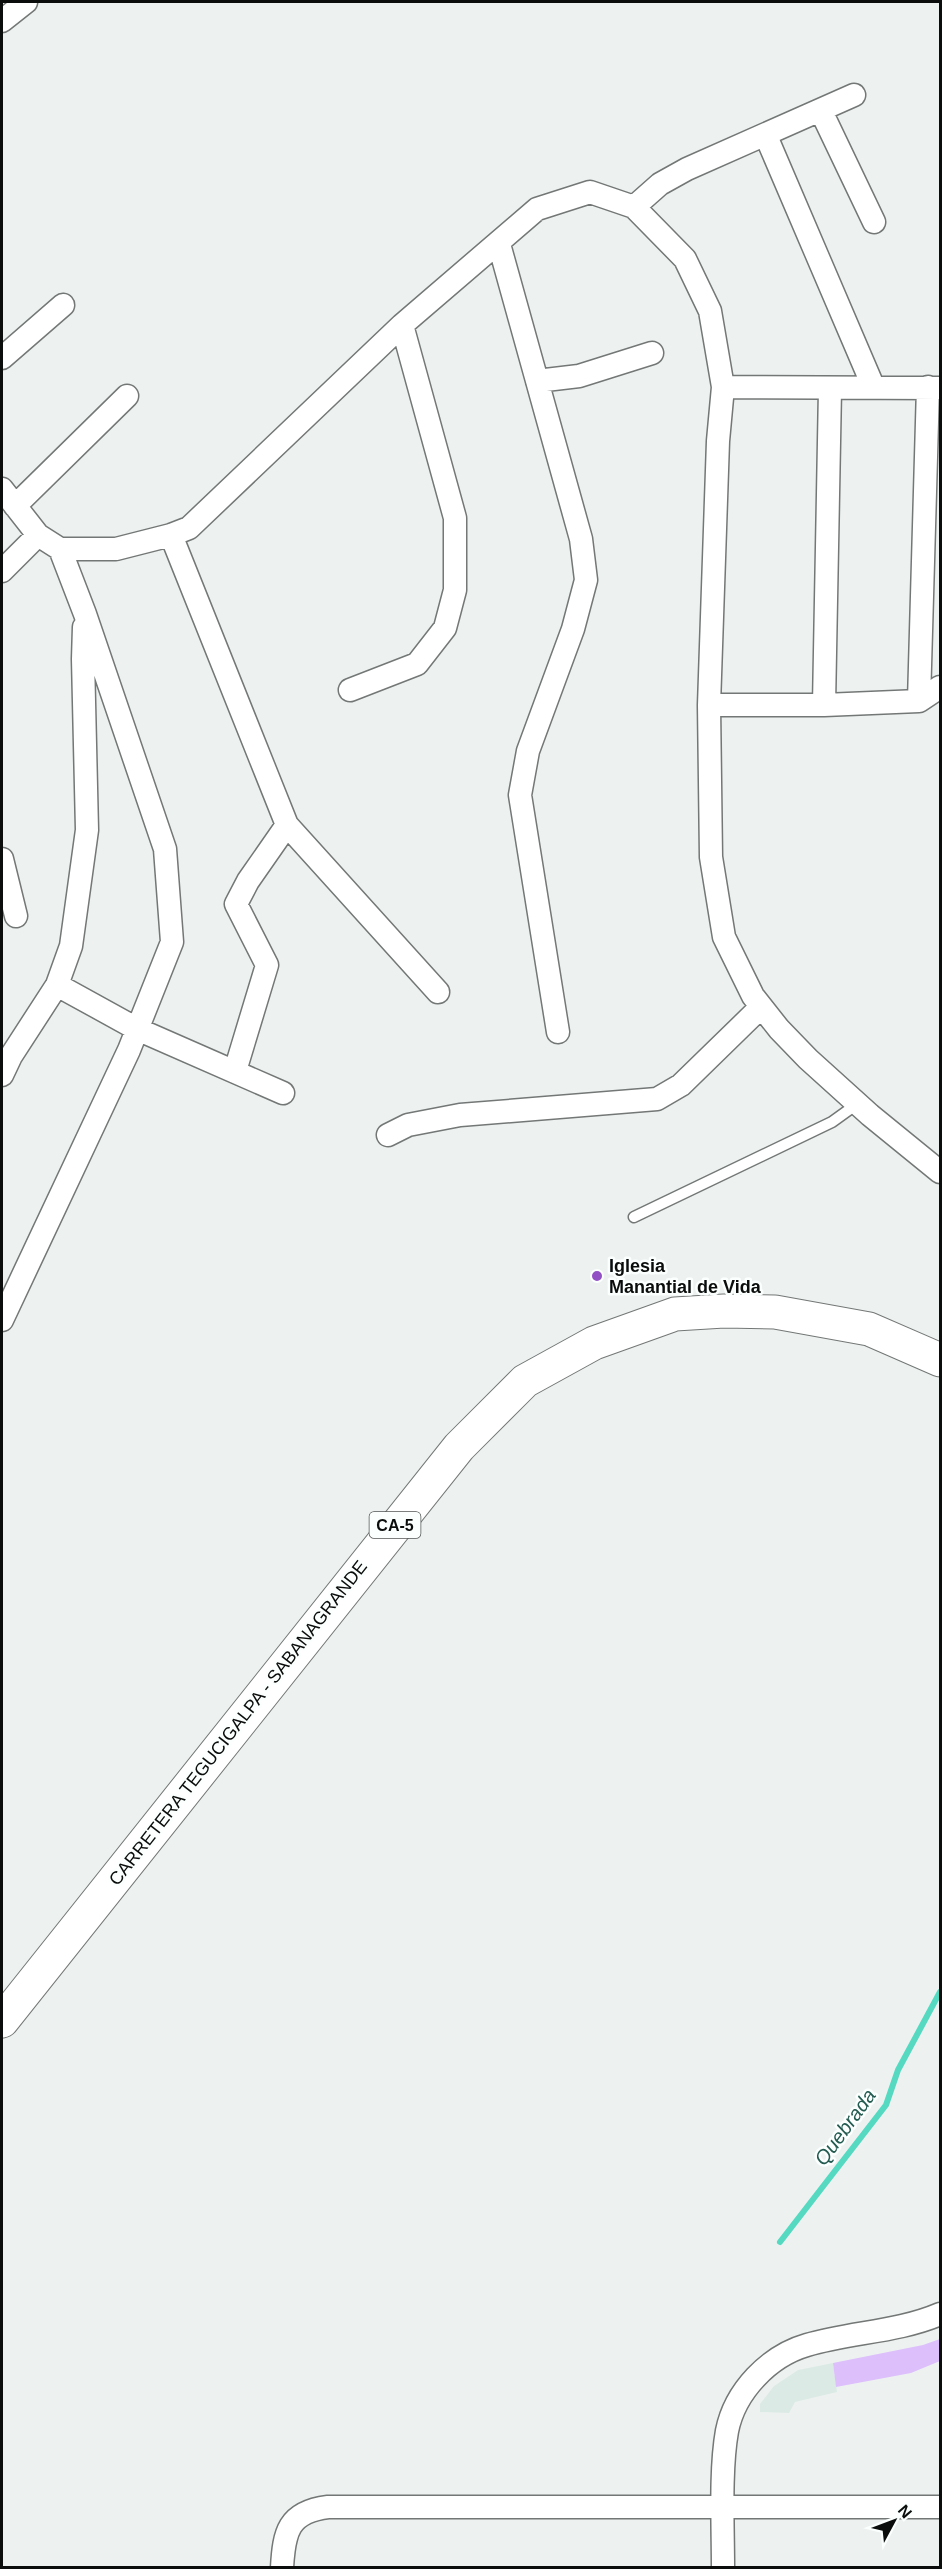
<svg xmlns="http://www.w3.org/2000/svg" width="942" height="2569" font-family="Arial,sans-serif">
	<style>
		.built { fill: #dceae6 }
		.grass { fill: #ddbffb }
		.lines { fill: none; stroke-linecap: round; stroke-linejoin: round }
		.stream { stroke: #55d9c1; stroke-width: 6 }
		.service-casing { stroke: #737776; stroke-width: 13 }
		.minor-casing { stroke: #737776; stroke-width: 25 }
		.trunk-casing { stroke: #737776; stroke-width: 35 }
		.service { stroke: #fff; stroke-width: 10 }
		.minor { stroke: #fff; stroke-width: 22 }
		.trunk { stroke: #fff; stroke-width: 33 }
		.poi-dot { fill: #9250c5; stroke: #fbfffe; stroke-width: 2 }
		.labels { text-anchor: middle; dominant-baseline: central; stroke-width: 5; stroke-linejoin: round; paint-order: stroke }
		.shield { fill: #fbfffe; stroke: #535655; stroke-width: 1.5 }
		.shield-label { font-size: 16px; font-weight: bold; fill: #0b0d0d }
		.poi-label { font-size: 18px; font-weight: bold; fill: #0b0d0d; stroke: #fbfffe; text-anchor: start }
		.street-label { font-size: 18px; fill: #0b0d0d; stroke: #fbfffe }
		.water-label { font-size: 20px; font-style: italic; fill: #245b51; stroke: #fbfffe }
	</style>
	<rect width="100%" height="100%" fill="#edf2f1"/>
	<!-- built -->
	<path class="built" d="M833,2363L837,2392L795,2402L789,2413L760,2412V2404L774,2386L798,2370Z"/>
	<!-- grass -->
	<path class="grass" d="M940,2339V2361L911,2373L836,2387L833,2363L923,2345Z"/>
	<g class="lines">
		<!-- stream -->
		<path class="stream" d="M780,2242L886,2105L898,2070L940,1992"/>
		<defs>
			<path id="service" d="M634,1217L832,1122L857,1104"/>
			<path id="minor" d="M2,21L26,2
				M821,111L874,222
				M766,136L873,386
				M634,207L660,184L687,169L854,95
				M499,244L581,539L586,580L573,629L528,751L520,795L558,1032
				M2,358L63,305
				M537,381L579,376L652,353
				M723,387L940,388
				M2,489L38,535L60,549H116L171,535L189,528L402,325L537,209L590,192L634,207L685,259L710,311L723,387L718,441L709,705L711,857L724,937L753,996L779,1029L808,1059L870,1115L940,1172
				M15,506L127,396
				M171,535L287,825L438,992
				M2,571L38,535
				M350,690L417,664L445,628L455,590V518L402,325
				M919,701L928,387
				M709,705H824L919,701L940,687
				M824,705L830,389
				M2,859L16,916
				M57,985L137,1029L283,1093
				M235,1071L267,965L236,904L248,881L287,825
				M2,1075L11,1056L57,985L71,946L87,830L83,659L84,627
				M388,1135L408,1125L460,1115L657,1099L681,1085L761,1007
				M2,1320L129,1050L172,942L165,849L85,614L60,549
				M282,2568C284,2532 288,2512 328,2507H940
				M723,2568C723,2526 720,2470 727,2431C735,2391 769,2356 807,2345C851,2332 898,2332 940,2314"/>
			<path id="trunk" d="M2,2021L459,1447L525,1381L594,1343L675,1314L724,1311L775,1312L869,1329L940,1360"/>
		</defs>
		<!-- service casing -->
		<use href="#service" class="service-casing"/>
		<!-- minor casing -->
		<use href="#minor" class="minor-casing"/>
		<!-- trunk casing -->
		<use href="#trunk" class="trunk-casing"/>
		<!-- service -->
		<use href="#service" class="service"/>
		<!-- minor -->
		<use href="#minor" class="minor"/>
		<!-- trunk -->
		<use href="#trunk" class="trunk"/>
	</g>
	<!-- markers -->
	<circle class="poi-dot" cx="597" cy="1276" r="6"/>
	<g class="labels">
		<!-- shield labels -->
		<rect class="shield" x="369.5" y="1512" width="51" height="26" rx="4.5"/>
		<g class="shield-label">
			<text x="395" y="1525">CA-5</text>
		</g>
		<!-- poi labels -->
		<g class="poi-label">
			<text x="609" y="1266">Iglesia<tspan x="609" dy="21">Manantial de Vida</tspan></text>
		</g>
		<!-- street labels -->
		<g class="street-label">
			<text transform="translate(238 1723) rotate(-52)">CARRETERA TEGUCIGALPA - SABANAGRANDE</text>
		</g>
		<!-- water labels -->
		<g class="water-label">
			<text transform="translate(845 2127) rotate(-54)">Quebrada</text>
		</g>
	</g>
	<!-- border -->
	<rect width="942" height="2569" fill="none" stroke="#0b0d0d" stroke-width="6"/>
	<!-- north arrow -->
	<g transform="translate(894 2521) rotate(49)" stroke="#fbfffe" stroke-width="4.5" paint-order="stroke">
	<path d="M0-4.5L10 22L0 15L-10 22Z" fill="#0b0d0d"/>
	<text y="-9" font-size="16" font-weight="bold" text-anchor="middle" fill="#0b0d0d">N</text>
	</g>
</svg>
